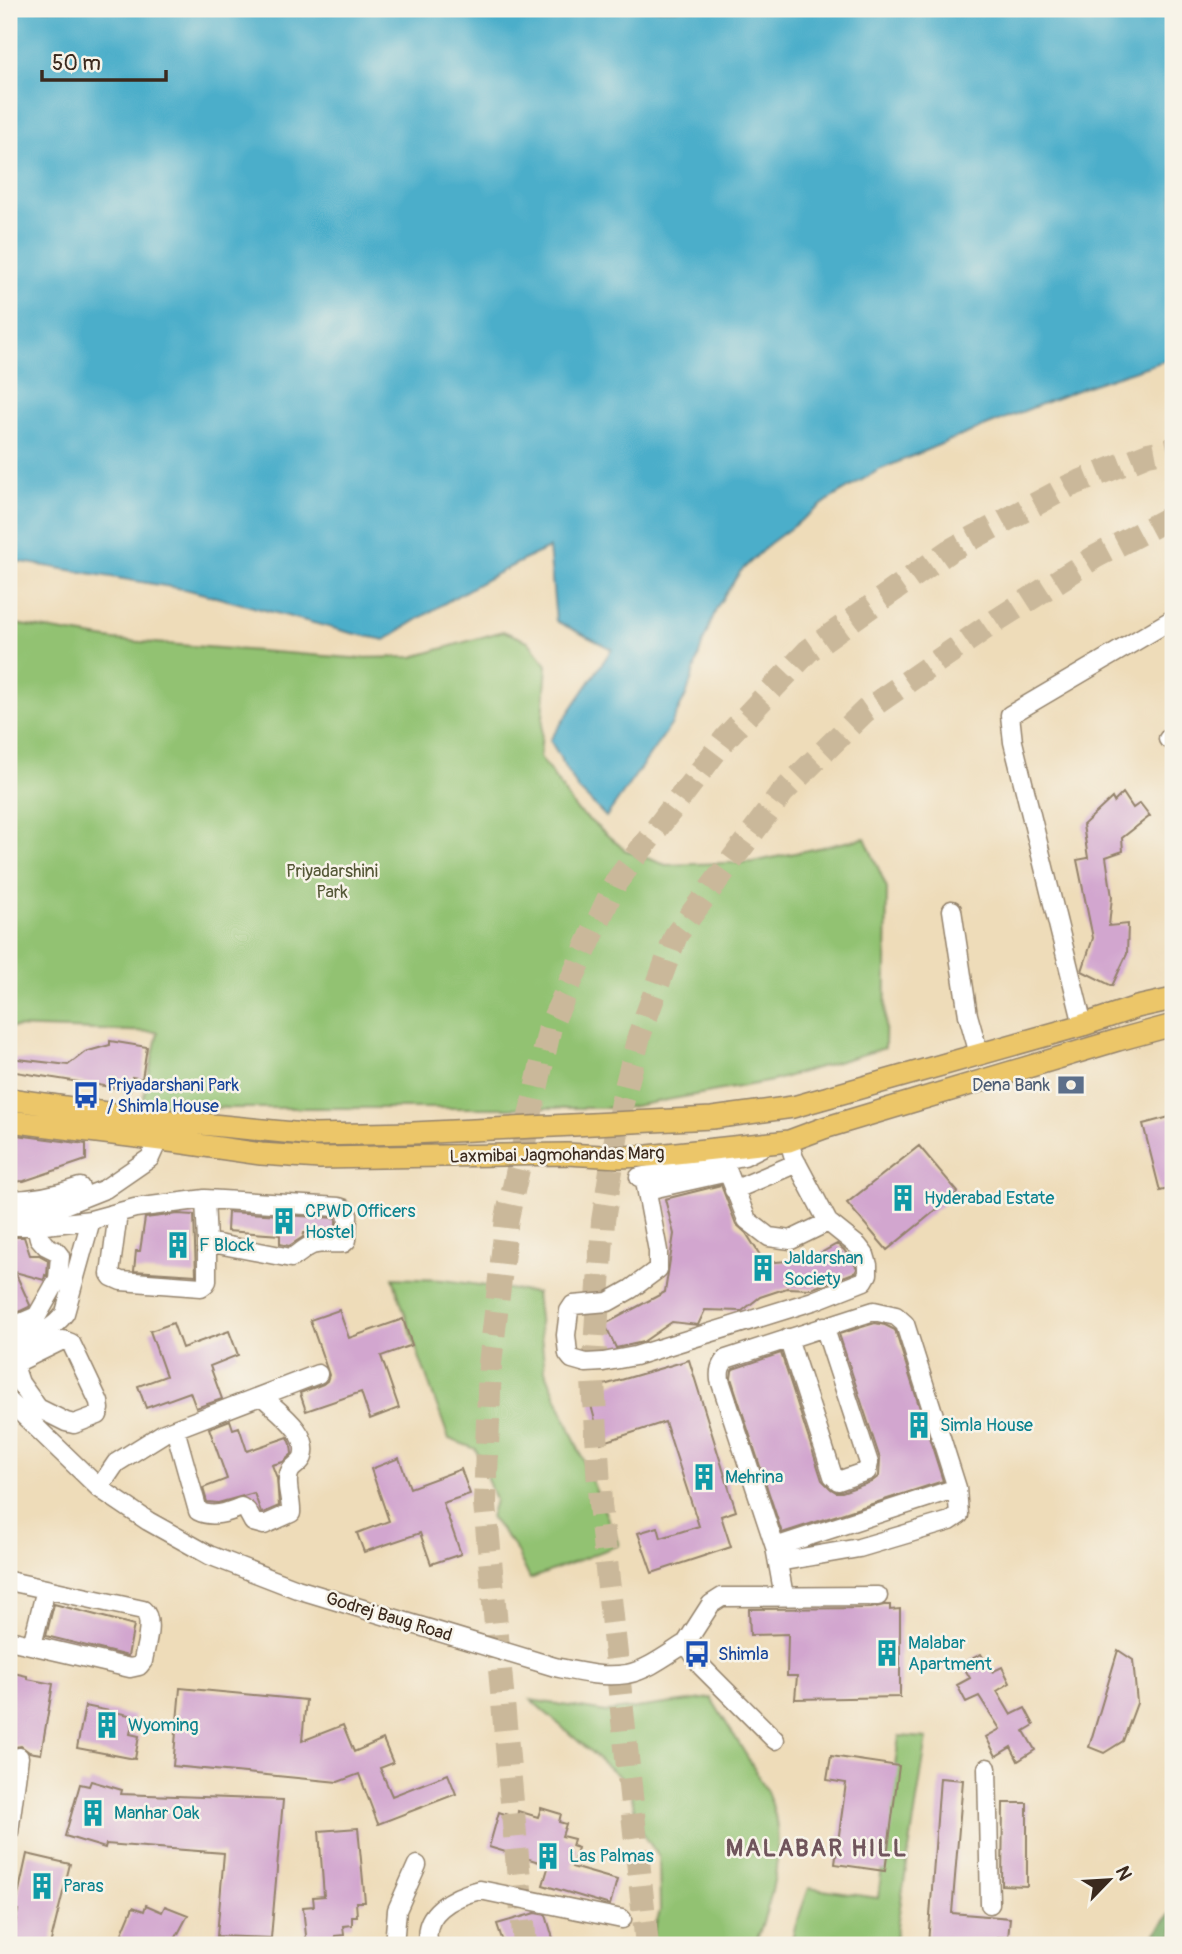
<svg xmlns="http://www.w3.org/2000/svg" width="1182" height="1954" font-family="Pangolin,sans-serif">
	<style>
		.green { fill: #92c272; stroke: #667648; stroke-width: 2 }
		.forest { fill: #75a864; stroke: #586941; stroke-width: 2 }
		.water { fill: #4baeca; stroke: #436c74; stroke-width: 2 }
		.building { fill: #d2a6cf }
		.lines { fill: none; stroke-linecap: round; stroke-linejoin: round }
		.highway-tunnel { stroke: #cab89a; stroke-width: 24; stroke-dasharray: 24 12; stroke-linecap: butt }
		.minor-casing { stroke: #94836c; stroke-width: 21 }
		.major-casing { stroke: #94836c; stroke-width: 24 }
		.minor { stroke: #fff; stroke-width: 18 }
		.major { stroke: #ecc669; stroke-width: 21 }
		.labels { text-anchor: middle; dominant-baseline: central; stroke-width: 5; stroke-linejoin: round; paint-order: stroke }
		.park-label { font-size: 18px; fill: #555837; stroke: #f7f3e8 }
		.transit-label { font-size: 18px; fill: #164399; stroke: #f7f3e8; text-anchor: start }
		.service-label { font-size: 18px; fill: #4e5e75; stroke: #f7f3e8; text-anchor: end }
		.street-label { font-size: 18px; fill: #3b2a1e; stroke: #f7f3e8 }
		.culture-label { font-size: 18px; fill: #0d838f; stroke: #f7f3e8; text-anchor: start }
		.district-label { font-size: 24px; font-weight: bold; letter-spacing: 2px; fill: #70555c; stroke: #f7f3e8 }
	</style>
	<rect width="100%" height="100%" fill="#f7f3e8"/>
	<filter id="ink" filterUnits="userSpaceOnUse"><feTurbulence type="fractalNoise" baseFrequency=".0143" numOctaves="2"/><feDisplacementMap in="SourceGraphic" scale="14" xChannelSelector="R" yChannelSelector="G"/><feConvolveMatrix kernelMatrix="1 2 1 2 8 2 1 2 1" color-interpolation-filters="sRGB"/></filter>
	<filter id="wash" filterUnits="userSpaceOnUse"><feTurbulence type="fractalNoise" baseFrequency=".00686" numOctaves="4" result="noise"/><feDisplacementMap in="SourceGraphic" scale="28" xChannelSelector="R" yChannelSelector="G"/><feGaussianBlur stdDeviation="1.57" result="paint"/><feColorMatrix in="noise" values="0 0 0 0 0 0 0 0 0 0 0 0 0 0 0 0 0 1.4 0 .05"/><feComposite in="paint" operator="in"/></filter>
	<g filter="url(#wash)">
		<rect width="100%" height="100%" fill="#eedcb9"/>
		<!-- green -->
		<path class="green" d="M9,623L114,640L352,658L413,657L503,631L528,641L547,665L540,757L576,809L625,850L666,865L753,862L865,838L887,888L885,1048L772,1081L623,1108H230L142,1104L158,1032L9,1027Z
			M393,1278L444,1280L536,1293L545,1370L619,1545L530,1579L514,1546L490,1517L495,1500L476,1449L449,1439L416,1348Z
			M711,1698C729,1729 751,1760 767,1792C790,1839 772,1899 755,1945H649L660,1911L659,1857L637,1825L630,1786L531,1700L606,1712Z
			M899,1736L927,1738L894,1945H791L794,1930L809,1888L878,1898Z"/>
		<!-- forest -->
		<path class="forest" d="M1173,1910V1945H1147Z"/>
		<!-- water -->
		<path class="water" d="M9,9H1173V358L1090,385L953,439L879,470L830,499L769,544L740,572L717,607L702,645L687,693L671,725L606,817L578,789L550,740L612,649L556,621L549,548C492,574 438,606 385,640L351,633L189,590L9,560Z"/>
		<g id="blocks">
			<!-- building -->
			<path class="building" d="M1123,793L1133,808L1140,803L1150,816L1122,838L1123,851L1106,857L1112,897L1109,926L1128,924L1127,954L1112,986L1082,971L1093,938L1077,860L1088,858L1083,825L1112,798L1114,802Z
				M110,1041L147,1047L142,1079L132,1077L130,1090L9,1071V1058L68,1065L85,1052L110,1045Z
				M1173,1116V1188L1160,1191L1143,1124Z
				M9,1134L86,1144V1160L24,1181L9,1182Z
				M919,1146L958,1192L887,1250L847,1203Z
				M721,1185L736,1224L746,1233L765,1263L810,1259L837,1244L844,1250L857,1268L856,1272L811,1289L787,1288L760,1297L742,1311L705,1310L698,1325L672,1322L643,1342L616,1348L605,1324L665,1292L674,1234L665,1199Z
				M228,1212L336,1218V1232L304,1233L303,1237L289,1246L280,1244V1235L227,1231Z
				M178,1214L194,1215L196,1275L134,1271L136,1251H140L145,1218Z
				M9,1237H24L30,1255H39L48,1260L47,1276L45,1275L44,1280L15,1272L30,1305L29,1307L14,1314L9,1304Z
				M339,1310L349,1338L403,1319L412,1345L381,1356L399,1408L370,1419L361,1392L306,1411L300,1393L323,1384L327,1381L329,1375L310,1320Z
				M173,1323L182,1348L229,1331L238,1355L210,1366L222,1399L196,1408L190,1392L146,1408L138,1386L166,1376L150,1331Z
				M875,1323L885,1325L895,1330L943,1481L782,1533L731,1378L732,1371L733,1369L781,1353L822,1480L831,1489L836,1492H842L871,1482L879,1476L880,1459L839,1334Z
				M689,1360L736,1511L721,1516L731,1547L652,1573L638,1533L658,1527L661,1538L699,1526L665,1422L601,1443L587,1390Z
				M230,1420L233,1429L239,1427L247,1451L288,1437L291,1444L292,1454L283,1462L272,1465L277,1478L279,1506L263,1513L261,1512L254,1493L218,1503L207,1502L203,1488L227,1479L209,1428Z
				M399,1458L410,1488L461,1469L470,1494L443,1503L461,1554L431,1564L420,1533L364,1552L357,1533L389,1521L371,1469Z
				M54,1604L134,1625L128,1656L46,1636Z
				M884,1605H890V1610L900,1609V1697L795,1699L797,1676H787L788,1634L750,1635L749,1609L871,1608Z
				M1118,1650L1133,1660L1137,1703L1123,1741L1104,1753L1089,1747Z
				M981,1654L992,1672L1002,1667L1010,1683L997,1691L1011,1715L1025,1708L1034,1725L1024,1731L1035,1750L1018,1761L1011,1747L996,1756L986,1737L1000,1729L979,1696L966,1702L957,1685L970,1678L962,1664Z
				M9,1672L27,1676V1679L53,1684L41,1754L29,1752L21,1746L9,1748Z
				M180,1688L306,1700L302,1741L343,1725L354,1752L383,1739L393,1763L380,1768L392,1796L448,1774L456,1794L378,1824L359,1774L338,1782L173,1766Z
				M85,1706L134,1716L130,1734L139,1736L135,1759L77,1748Z
				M831,1756L899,1766L885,1871L835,1864L846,1783L827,1780Z
				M940,1778L963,1780L952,1913L1010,1918L1008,1938L998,1937L997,1941L968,1939V1945L928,1944Z
				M91,1781L122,1790L121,1794L283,1800L271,1938L217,1936L224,1853L106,1844L105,1848L65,1836L80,1784L89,1786Z
				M1003,1803H1027V1886L1002,1885Z
				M541,1808L561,1814L559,1822L566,1824L562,1836L574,1839L572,1846L578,1848L572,1867L617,1880L610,1905L543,1885L549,1865L489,1847L499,1812L517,1818L518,1811L538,1817Z
				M358,1828L365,1902H356L357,1916H352V1925L343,1926L344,1935L335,1936L336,1945H307L303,1907L314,1906L313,1897L324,1896L319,1831Z
				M27,1854L70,1864L50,1945H11L18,1910L15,1909Z
				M146,1905L162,1912L165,1906L188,1915L172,1945H117L133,1907L144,1911Z
				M535,1913L546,1915L555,1945H504L497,1924Z"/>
		</g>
	</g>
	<g filter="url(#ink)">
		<use href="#blocks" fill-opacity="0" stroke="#94836c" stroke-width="2"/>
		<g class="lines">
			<!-- highway-tunnel -->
			<path class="highway-tunnel" d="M525,1945L485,1504L490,1364L507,1218L550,1027L616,882L725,739L808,651L949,551L1069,486L1148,454L1173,449
				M647,1945L600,1504L593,1380L603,1221L621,1107L639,1036L676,935L782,793L865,711L997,620L1095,557L1173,516"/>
			<defs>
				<path id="minor" d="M1168,739H1173
					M952,910L968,1015L979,1054
					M1083,1025L1013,742L1010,715L1173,619
					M644,1176L658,1251V1269L631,1289L608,1302L573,1305L569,1311L566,1335L568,1354L572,1359L586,1363L603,1362L635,1356L813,1301L864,1281L868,1274V1265L865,1255L858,1246L828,1222L794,1158L789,1141
					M639,1177L744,1156L766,1145
					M647,1190L728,1172L747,1220L769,1237L791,1240L828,1222
					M734,1190L797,1163
					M9,1200C34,1200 57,1195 80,1187
					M9,1213H28L62,1206L105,1189L150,1158L155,1147L158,1127
					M118,1213L110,1274L112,1277L121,1281L201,1287L205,1284L207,1281V1242
					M9,1226H36L91,1220
					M9,1325H16L37,1316L58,1279L60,1256L56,1251L46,1246L39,1238L36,1226
					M788,1338L833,1476L838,1481L867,1471L869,1463L824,1326
					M9,1347C29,1338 52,1332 65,1313L91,1220L135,1208L205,1199L339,1207L345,1209L348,1215L347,1240L344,1243C334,1244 322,1242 312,1245C304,1248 299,1255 291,1258L207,1242L205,1199
					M9,1350L20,1383L38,1408L66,1422L74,1424L98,1415L100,1409L99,1402L71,1343L63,1340L14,1364
					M9,1401L99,1488L148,1521L209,1555L297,1589L555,1667C579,1672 602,1678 627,1674C648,1670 668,1654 686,1643L702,1667L775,1740
					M175,1429L198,1511C212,1518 227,1513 241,1507L247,1511L253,1522L264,1525L291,1513C292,1501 285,1485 289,1474C291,1466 300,1465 303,1457C311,1433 277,1411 262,1396
					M99,1488L116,1463L164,1433L318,1374
					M775,1547L957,1488L905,1324L896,1316L874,1311L726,1359C720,1366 719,1371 720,1380L775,1547L784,1596
					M778,1562L859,1548L950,1521L959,1515L957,1488
					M9,1581L143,1610C155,1620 145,1647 143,1661L139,1666L130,1668L9,1640
					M686,1643L711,1604L722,1597L878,1596
					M32,1645L46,1589
					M987,1768L990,1904
					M9,1832L19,1757
					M394,1945L397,1910L417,1865
					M429,1945C420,1913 454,1896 480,1890L622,1919"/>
				<path id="major" d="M9,1099L141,1118L314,1135L413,1133L712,1118L793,1107L1083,1025L1137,1007L1173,999
					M9,1121L177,1142L261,1154L320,1158L567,1154L619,1157L648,1156L789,1141L824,1128L1118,1040L1173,1025"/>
			</defs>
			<!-- minor casing -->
			<use href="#minor" class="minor-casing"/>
			<!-- major casing -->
			<use href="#major" class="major-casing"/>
			<!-- minor -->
			<use href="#minor" class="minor"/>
			<!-- major -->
			<use href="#major" class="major"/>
		</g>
	</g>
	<!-- icons -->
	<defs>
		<symbol id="bank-bare" viewBox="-9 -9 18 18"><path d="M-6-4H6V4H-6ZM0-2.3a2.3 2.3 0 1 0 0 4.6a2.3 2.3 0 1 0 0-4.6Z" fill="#5c6f8a" stroke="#f7f3e8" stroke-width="2.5" paint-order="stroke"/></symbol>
		<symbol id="bus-bare" viewBox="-9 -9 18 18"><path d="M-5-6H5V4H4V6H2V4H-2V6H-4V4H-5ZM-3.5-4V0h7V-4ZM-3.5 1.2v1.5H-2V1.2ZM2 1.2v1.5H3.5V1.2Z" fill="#1a4fb4" stroke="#f7f3e8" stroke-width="2.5" paint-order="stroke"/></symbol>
		<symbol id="building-bare" viewBox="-9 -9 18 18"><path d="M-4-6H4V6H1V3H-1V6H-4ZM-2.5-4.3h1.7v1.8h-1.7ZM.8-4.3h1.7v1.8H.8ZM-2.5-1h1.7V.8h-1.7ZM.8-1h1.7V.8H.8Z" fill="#0f9aa8" stroke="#f7f3e8" stroke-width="2.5" paint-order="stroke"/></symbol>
	</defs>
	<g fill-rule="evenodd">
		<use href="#bank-bare" x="1052" y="1066" width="38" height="38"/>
		<use href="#bus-bare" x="67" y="1076" width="38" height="38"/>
		<use href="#building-bare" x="884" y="1179" width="38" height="38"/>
		<use href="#building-bare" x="265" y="1202" width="38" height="38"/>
		<use href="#building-bare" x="159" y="1226" width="38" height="38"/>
		<use href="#building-bare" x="744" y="1249" width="38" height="38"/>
		<use href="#building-bare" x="900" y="1406" width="38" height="38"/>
		<use href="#building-bare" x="685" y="1458" width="38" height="38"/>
		<use href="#building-bare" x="868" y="1634" width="38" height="38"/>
		<use href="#bus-bare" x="678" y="1635" width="38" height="38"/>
		<use href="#building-bare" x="88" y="1706" width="38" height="38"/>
		<use href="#building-bare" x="74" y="1794" width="38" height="38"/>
		<use href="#building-bare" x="529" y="1837" width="38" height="38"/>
		<use href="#building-bare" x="23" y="1867" width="38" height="38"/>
	</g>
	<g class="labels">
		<!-- park labels -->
		<g class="park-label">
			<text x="332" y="871">Priyadarshini<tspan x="332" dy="21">Park</tspan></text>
		</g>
		<!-- transit labels -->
		<g class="transit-label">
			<text x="107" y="1085">Priyadarshani Park<tspan x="107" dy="21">/ Shimla House</tspan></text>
			<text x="718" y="1654">Shimla</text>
		</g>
		<!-- service labels -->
		<g class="service-label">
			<text x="1050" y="1085">Dena Bank</text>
		</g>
		<!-- street labels -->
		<g class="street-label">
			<text transform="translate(557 1155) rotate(-1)">Laxmibai Jagmohandas Marg</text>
			<text transform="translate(389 1617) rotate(17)">Godrej Baug Road</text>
		</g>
		<!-- culture labels -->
		<g class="culture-label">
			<text x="924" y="1198">Hyderabad Estate</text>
			<text x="305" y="1211">CPWD Officers<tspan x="305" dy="21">Hostel</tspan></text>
			<text x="199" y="1245">F Block</text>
			<text x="784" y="1258">Jaldarshan<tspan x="784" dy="21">Society</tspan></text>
			<text x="940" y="1425">Simla House</text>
			<text x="725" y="1477">Mehrina</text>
			<text x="908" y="1643">Malabar<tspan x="908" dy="21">Apartment</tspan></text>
			<text x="128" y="1725">Wyoming</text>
			<text x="114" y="1813">Manhar Oak</text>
			<text x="569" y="1856">Las Palmas</text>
			<text x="63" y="1886">Paras</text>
		</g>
		<!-- district labels -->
		<g class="district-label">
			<text x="817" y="1848">MALABAR HILL</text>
		</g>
	</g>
	<!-- margin -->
	<rect width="1182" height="1954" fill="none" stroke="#f7f3e8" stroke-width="35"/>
	<!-- north arrow -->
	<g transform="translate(1109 1880) rotate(65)" stroke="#f7f3e8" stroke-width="5" paint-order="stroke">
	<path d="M0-5L12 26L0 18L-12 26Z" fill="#3b2a1e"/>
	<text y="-10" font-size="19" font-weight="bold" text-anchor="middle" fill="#3b2a1e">N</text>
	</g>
	<!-- scale -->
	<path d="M42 70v10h124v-10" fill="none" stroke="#3b2a1e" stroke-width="3.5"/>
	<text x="52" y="70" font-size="21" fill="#3b2a1e" stroke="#f7f3e8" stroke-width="5" paint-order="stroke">50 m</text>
</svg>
